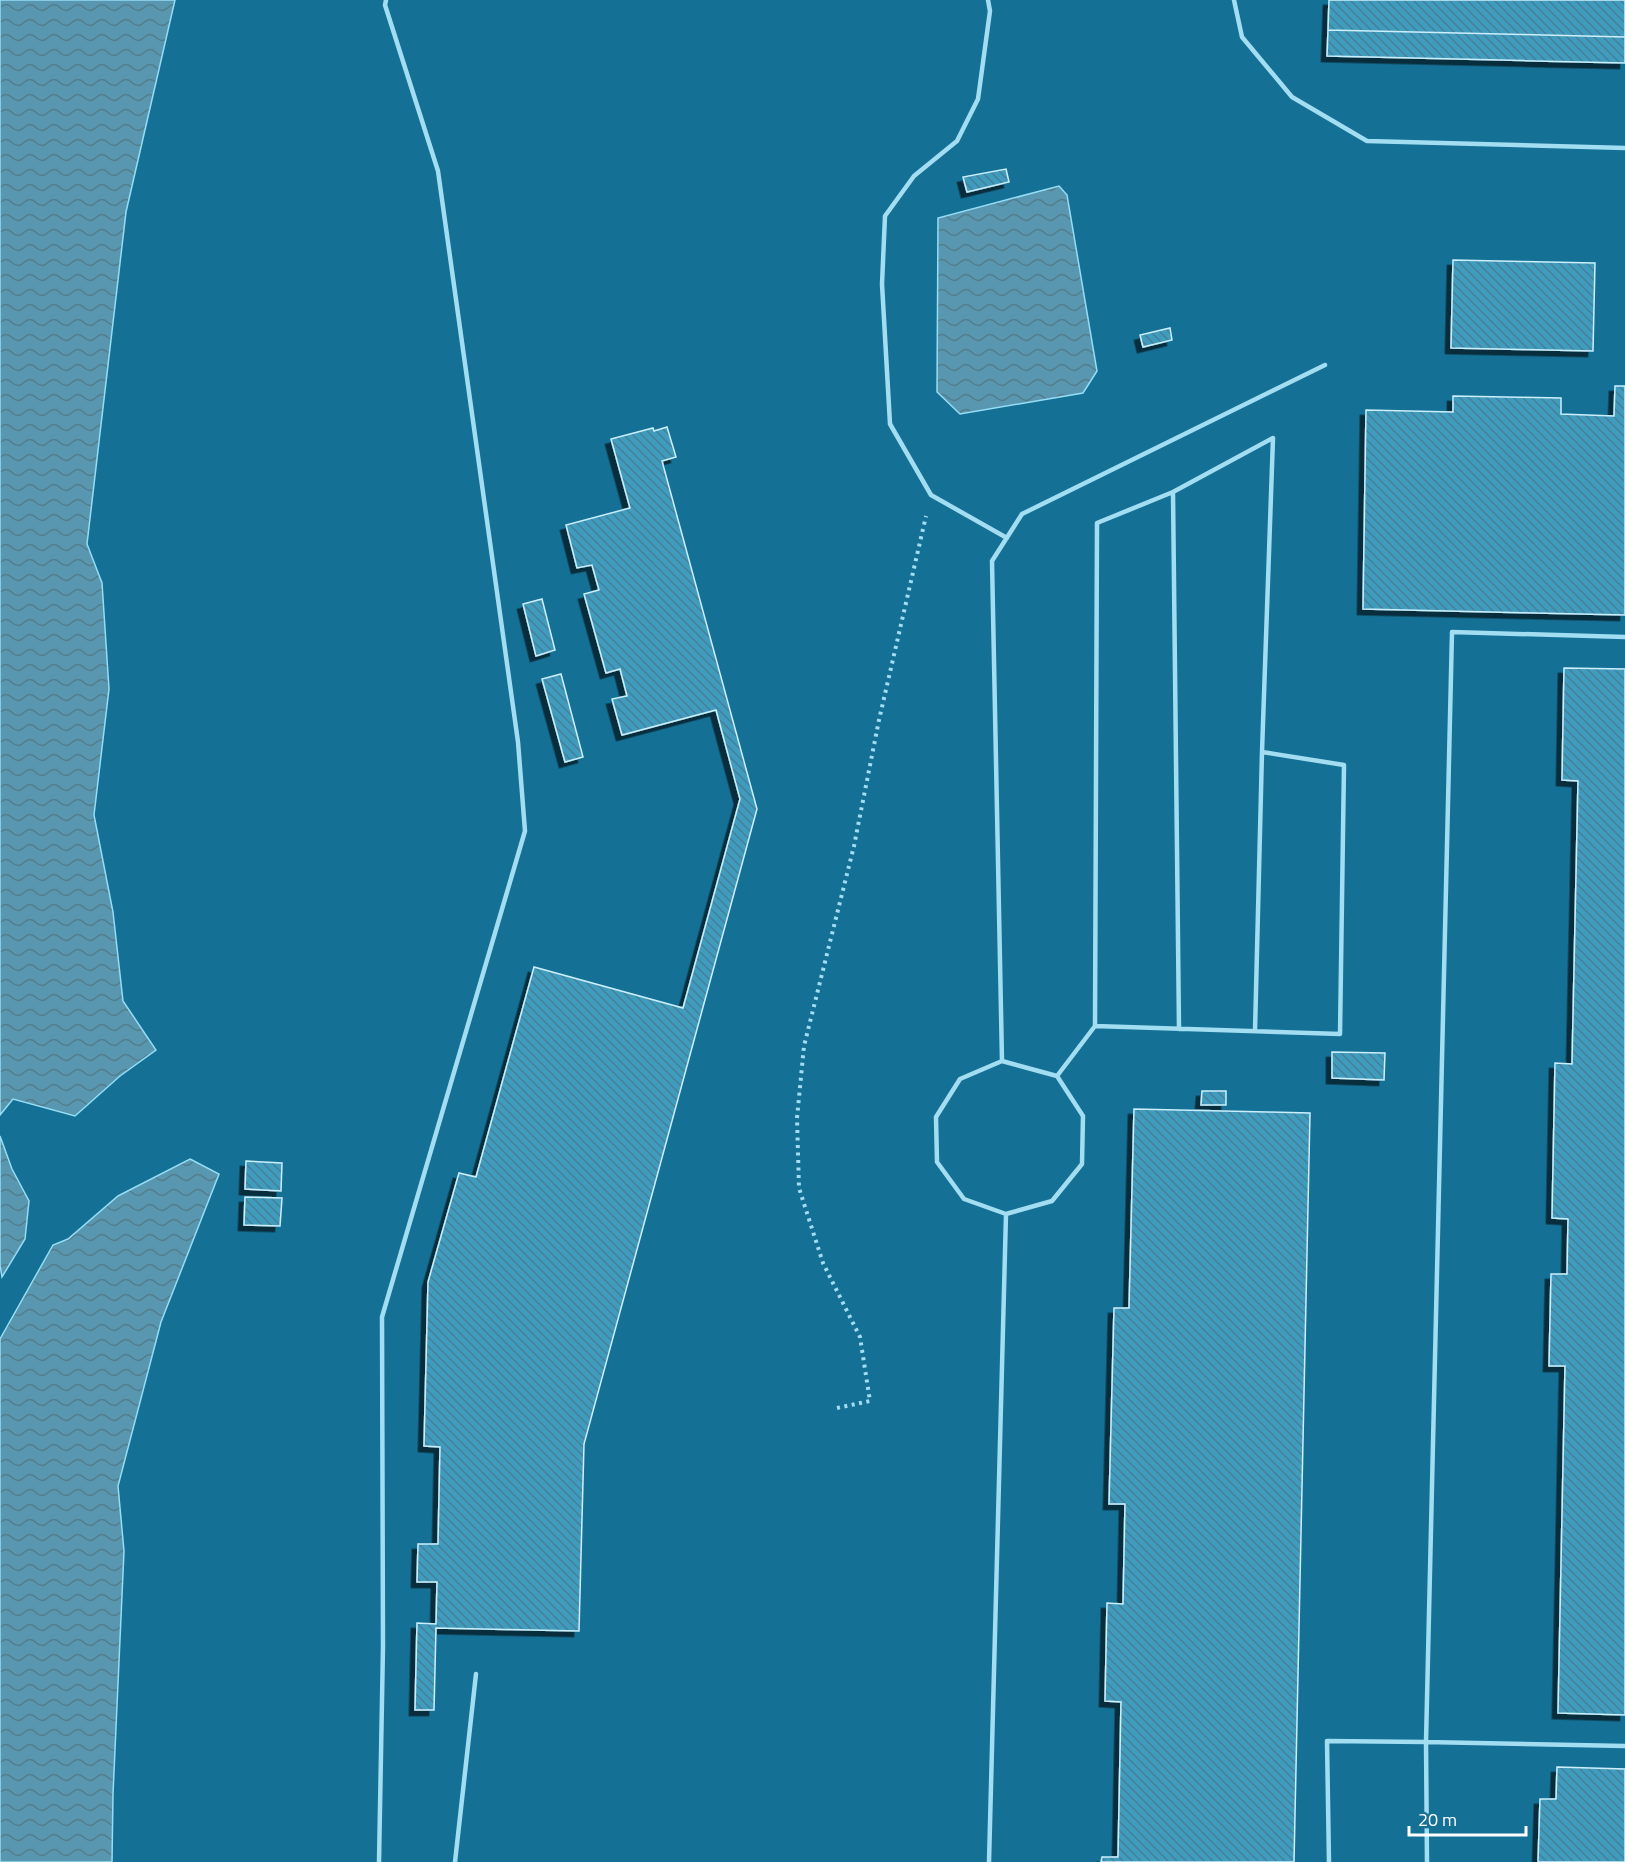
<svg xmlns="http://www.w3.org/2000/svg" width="1625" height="1862" font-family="'Titillium Web',sans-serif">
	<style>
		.water { fill: url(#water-waves); stroke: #95ddf5; stroke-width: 1.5 }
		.building { fill: url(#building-back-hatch); stroke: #cbeffd; stroke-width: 1.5; filter: url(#shadow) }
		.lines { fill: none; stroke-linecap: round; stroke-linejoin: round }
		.path { stroke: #a3ddf2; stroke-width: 4; stroke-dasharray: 3 4.5; stroke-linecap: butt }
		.service { stroke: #a3ddf2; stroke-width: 4.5 }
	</style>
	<defs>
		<pattern id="water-waves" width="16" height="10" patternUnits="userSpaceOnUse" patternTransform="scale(1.5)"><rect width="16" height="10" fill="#5897af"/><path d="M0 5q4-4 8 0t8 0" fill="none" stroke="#547d8c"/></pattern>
		<pattern id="building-back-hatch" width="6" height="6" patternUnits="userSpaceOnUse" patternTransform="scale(1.5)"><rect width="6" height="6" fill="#419cbe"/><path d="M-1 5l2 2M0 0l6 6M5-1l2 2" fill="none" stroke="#458096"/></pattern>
		<filter id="shadow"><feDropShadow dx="-5.5" dy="5.5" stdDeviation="0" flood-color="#0009"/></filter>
	</defs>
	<rect width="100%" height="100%" fill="#147095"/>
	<!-- water -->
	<path class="water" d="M0,0H175L126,212L87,544L102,583L109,689L94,815L113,912L123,1001L156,1050L120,1076L75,1116L13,1099L0,1115Z
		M1059,186L1067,195L1097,371L1083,393L960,414L937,392L938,218Z
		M0,1136L12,1169L29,1201L25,1239L2,1277L0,1265Z
		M190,1159L219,1174L161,1322L118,1486L124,1551L113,1794L112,1862H0V1339L53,1245L68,1239L118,1196Z"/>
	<!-- building -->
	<path class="building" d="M1329,0H1625V37L1328,30Z
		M1328,30L1625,37V63L1327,56Z
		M1006,169L1009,182L967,192L963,177Z
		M1453,260L1595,263L1593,351L1451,348Z
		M1170,328L1172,340L1143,347L1140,335Z
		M1615,386H1625V615L1363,609L1366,410L1453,412V396L1561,398V414L1614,416Z
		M667,427L676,457L662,461L757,809L584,1444L579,1631L436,1628L434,1710H415L417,1623L436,1624L437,1582H417L418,1544H438L440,1447L424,1446L428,1282L459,1173L476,1177L534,967L683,1008L740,799L716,710L622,735L612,699L627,696L620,669L606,673L584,594L599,590L592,565L577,568L566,525L630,508L611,439L653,428L654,431Z
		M542,599L555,650L536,656L523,604Z
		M1564,668L1625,669V1715L1558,1713L1565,1366H1549L1551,1274H1567L1568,1219L1552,1218L1555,1063L1572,1064L1578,781L1562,780Z
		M561,674L583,757L565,762L542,679Z
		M1332,1052L1385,1053L1384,1080L1332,1078Z
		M1202,1091H1226V1105H1201Z
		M1134,1109L1310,1113L1294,1862H1101L1102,1857H1118L1121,1702L1105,1701L1107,1603L1123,1604L1125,1504H1109L1114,1308H1129Z
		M246,1161L282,1163L281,1191L245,1189Z
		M245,1197L282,1198L280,1226L244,1225Z
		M1557,1767L1625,1769V1862H1538L1540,1799H1556Z"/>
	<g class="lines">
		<!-- path -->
		<path class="path" d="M837,1408L870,1401L860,1337L823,1263L799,1188L797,1118L804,1046L854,846L879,720L926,516"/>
		<!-- service -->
		<path class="service" d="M988,0L990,11L978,99L957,141L914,176L885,216L882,284L890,424L931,495L1007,538
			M1234,0L1242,37L1292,97L1367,141L1625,148
			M1173,492L1273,438L1262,752
			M1625,637L1452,632L1426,1742L1625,1746
			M1095,1026L1097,523L1173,492L1179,1029
			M1002,1061L992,561L1022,514L1325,365
			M1002,1061L1057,1076L1083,1116L1082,1164L1052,1201L1006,1214L964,1199L937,1162L936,1117L960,1079Z
			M1057,1076L1095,1026L1340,1034L1344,765L1262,752L1255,1031
			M379,1862L383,1646L382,1317L525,831L518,742L438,171L385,5L386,0
			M455,1862L476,1674
			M989,1862L1006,1214
			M1329,1862L1327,1741L1426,1742L1427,1862"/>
	</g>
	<!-- scale -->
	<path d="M1409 1826v9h117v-9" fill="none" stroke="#ffffff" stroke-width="3"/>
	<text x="1418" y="1826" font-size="18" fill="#ffffff" stroke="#147095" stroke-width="4.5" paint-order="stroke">20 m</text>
</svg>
